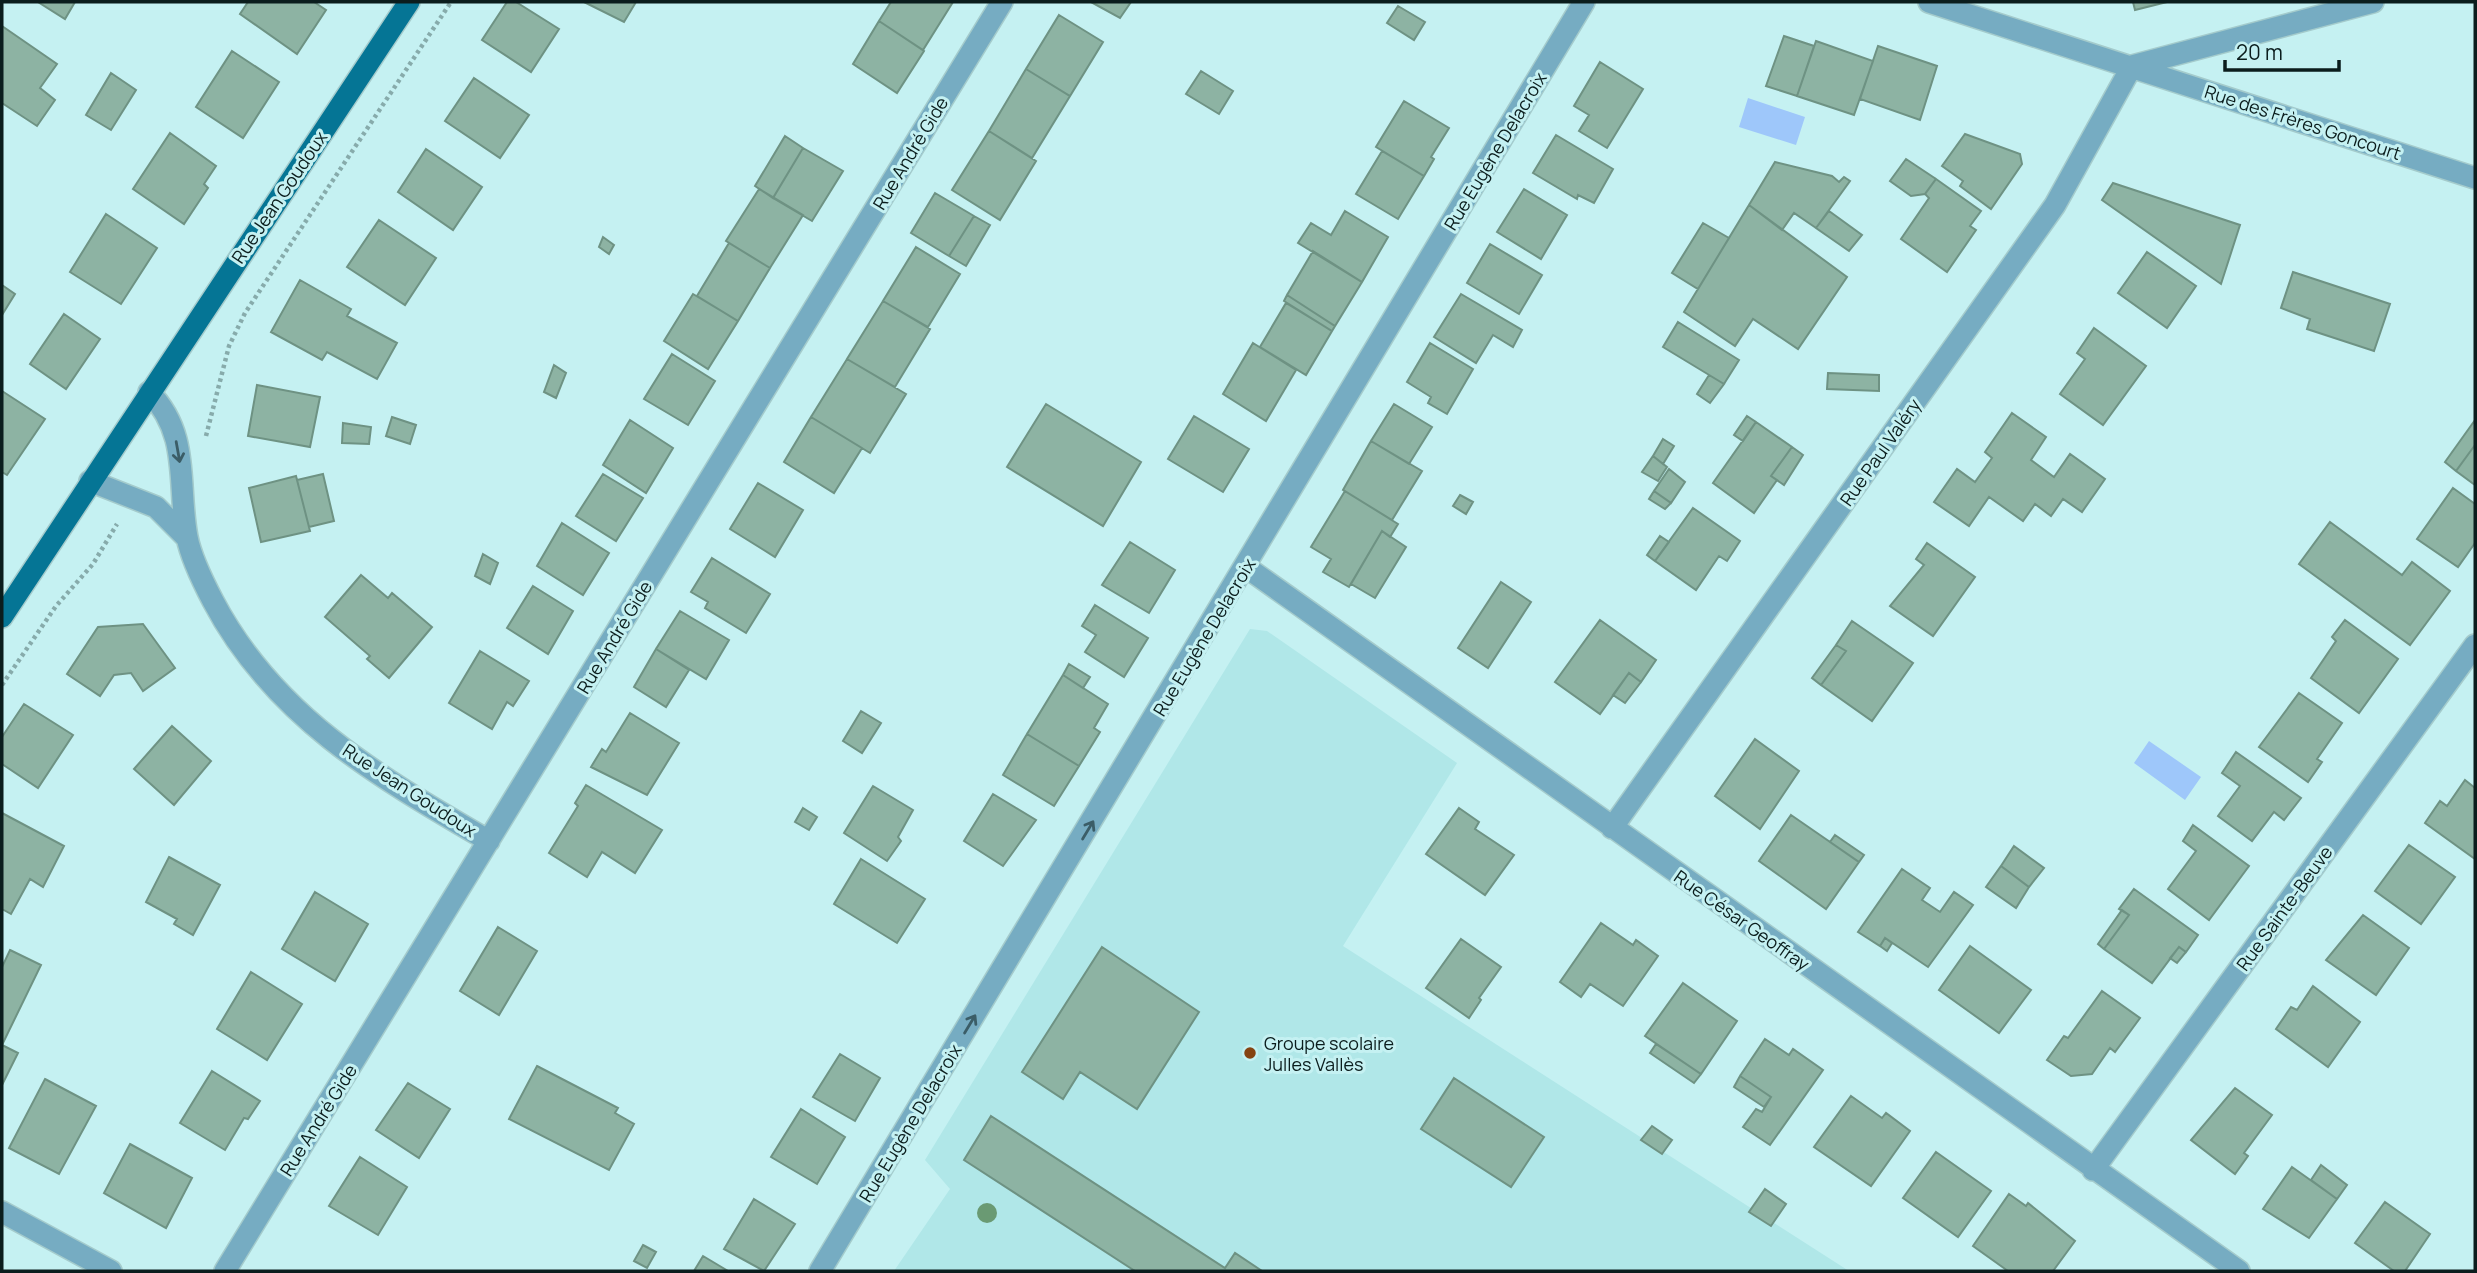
<svg xmlns="http://www.w3.org/2000/svg" width="2477" height="1273" font-family="Manrope,sans-serif">
	<style>
		.built { fill: #b0e7e8 }
		.water { fill: #9ec7fa }
		.building { fill: #8db3a3; stroke: #6e9283; stroke-width: 2 }
		.lines { fill: none; stroke-linecap: round; stroke-linejoin: round }
		.street-casing { stroke: #a4cbcc; stroke-width: 24 }
		.primary-casing { stroke: #a4cbcc; stroke-width: 24 }
		.path { stroke: #87abab; stroke-width: 4.5; stroke-dasharray: 3.5 3.5; stroke-linecap: butt }
		.street { stroke: #76acc2; stroke-width: 21 }
		.primary { stroke: #057595; stroke-width: 21 }
		.tree { fill: #6a9a73 }
		.oneway { stroke: #3b5d67 }
		.poi-dot { fill: #854311; stroke: #c5f1f2; stroke-width: 2.5 }
		.labels { text-anchor: middle; dominant-baseline: central; stroke-width: 6; stroke-linejoin: round; paint-order: stroke }
		.street-label { font-size: 18px; fill: #0b1d1d; stroke: #c5f1f2 }
		.poi-label { font-size: 18px; fill: #0b1d1d; stroke: #c5f1f2; text-anchor: start }
	</style>
	<rect width="100%" height="100%" fill="#c5f1f2"/>
	<!-- built -->
	<path class="built" d="M1250,629L1267,631L1457,763L1343,946L1849,1271H894L950,1189L925,1160Z"/>
	<!-- water -->
	<path class="water" d="M1748,98L1805,117L1796,145L1739,127Z
		M2149,741L2201,777L2185,800L2134,763Z"/>
	<!-- building -->
	<path class="building" d="M38,2H75L65,19Z
		M248,2H314L326,10L297,54L240,14Z
		M507,2H516L559,29L531,72L482,40Z
		M584,2H636L624,22Z
		M891,2H953L923,50L879,21Z
		M1091,2H1131L1120,18Z
		M2133,2H2167L2135,10Z
		M1398,6L1425,22L1414,40L1387,23Z
		M1059,15L1103,42L1070,96L1026,69Z
		M879,21L924,51L897,93L853,64Z
		M2,26L57,64L40,88L55,100L37,126L2,103Z
		M1784,36L1814,46L1797,96L1766,86Z
		M1816,41L1873,61L1854,115L1797,96Z
		M1878,46L1937,66L1920,120L1860,99Z
		M232,51L279,82L243,138L196,107Z
		M1600,62L1643,89L1607,148L1579,131L1589,115L1574,106Z
		M1026,69L1070,96L1032,158L989,131Z
		M1201,71L1233,91L1219,114L1186,94Z
		M111,73L136,90L111,130L86,115Z
		M474,78L529,115L500,158L445,121Z
		M1404,101L1449,128L1431,157L1434,159L1424,176L1376,147Z
		M989,131L1036,161L1000,220L952,190Z
		M170,133L216,166L204,184L208,188L184,224L133,189Z
		M1965,134L2020,154L2022,164L1991,209L1960,186L1963,181L1942,166Z
		M1556,135L1613,169L1594,203L1578,195L1577,199L1533,173Z
		M785,136L803,148L773,198L755,186Z
		M803,148L843,171L812,221L773,198Z
		M426,149L482,187L453,230L398,192Z
		M1382,151L1424,176L1398,219L1356,194Z
		M1906,159L1936,179L1925,194L1911,196L1890,181Z
		M1775,162L1832,176L1839,182L1844,177L1850,181L1816,228L1794,213L1782,230L1749,205Z
		M1936,179L1981,211L1970,226L1976,230L1947,272L1901,239L1929,198L1925,194Z
		M2113,183L2240,225L2221,284L2102,200Z
		M759,189L803,215L770,268L726,241Z
		M1524,189L1567,215L1541,259L1497,232Z
		M935,193L974,216L949,256L911,233Z
		M1749,205L1847,277L1798,349L1753,319L1735,346L1684,312Z
		M1345,211L1388,237L1362,282L1298,243L1311,223L1331,235Z
		M1829,211L1862,235L1849,251L1816,228Z
		M106,214L157,248L121,304L70,272Z
		M974,216L990,225L966,266L949,256Z
		M379,220L436,258L405,305L347,267Z
		M1703,223L1729,238L1698,289L1672,273Z
		M603,237L614,245L609,254L599,247Z
		M729,243L770,268L738,321L697,296Z
		M1490,244L1542,275L1519,314L1467,283Z
		M916,247L960,274L928,327L883,301Z
		M1313,251L1362,282L1335,326L1287,295Z
		M2147,252L2196,286L2167,328L2118,293Z
		M2293,272L2390,304L2374,351L2307,329L2310,319L2281,308Z
		M300,280L351,309L347,316L397,343L377,379L327,352L322,360L271,332Z
		M2,285L15,294L2,315Z
		M693,294L738,321L708,369L664,341Z
		M1461,294L1522,330L1513,347L1493,335L1476,363L1434,337Z
		M1287,295L1335,326L1332,331L1284,301Z
		M883,301L930,329L895,387L847,359Z
		M1286,303L1332,331L1306,375L1260,347Z
		M64,314L100,339L66,389L30,364Z
		M1678,322L1739,360L1724,384L1663,347Z
		M2094,328L2146,366L2103,425L2060,394L2085,359L2077,353Z
		M1253,343L1296,370L1266,421L1223,394Z
		M1430,343L1473,369L1447,414L1428,403L1431,397L1407,382Z
		M672,354L715,381L688,425L644,399Z
		M847,359L906,394L870,453L811,417Z
		M554,365L566,373L556,398L544,392Z
		M1828,373L1879,375V391L1827,389Z
		M1709,375L1724,384L1710,403L1697,394Z
		M257,385L320,397L310,447L248,436Z
		M2,391L45,419L7,475L2,472Z
		M1046,404L1141,462L1103,526L1007,467Z
		M1394,404L1432,427L1409,464L1371,441Z
		M2012,413L2046,437L2031,460L2054,477L2070,454L2105,479L2082,512L2063,499L2051,516L2035,504L2023,521L1989,497L1969,526L1934,502L1957,469L1975,482L1992,458L1985,452Z
		M1194,416L1249,449L1223,492L1168,459Z
		M1747,416L1756,422L1743,441L1734,435Z
		M392,417L416,425L410,444L386,436Z
		M811,417L862,448L834,493L784,462Z
		M630,420L673,448L646,493L603,465Z
		M2475,420V445L2456,471L2445,462Z
		M1756,422L1792,447L1771,476L1777,480L1754,513L1713,483Z
		M343,423L371,427L369,444L342,443Z
		M1663,439L1674,446L1663,464L1653,456Z
		M1371,441L1422,471L1392,520L1343,490Z
		M2475,445V485L2456,471Z
		M1792,447L1803,455L1784,485L1771,476Z
		M1653,456L1667,467L1658,481L1642,472Z
		M1669,469L1685,482L1671,503L1654,491Z
		M323,474L334,521L309,527L297,480Z
		M603,474L643,498L616,541L576,516Z
		M296,476L310,531L261,542L249,488Z
		M758,483L803,510L775,557L730,529Z
		M2453,488L2475,504V543L2458,567L2417,539Z
		M1345,491L1398,524L1390,537L1382,531L1349,587L1323,572L1331,559L1311,547Z
		M1654,491L1671,503L1665,509L1649,499Z
		M1460,495L1473,502L1466,514L1453,506Z
		M1693,508L1740,541L1727,561L1719,556L1696,590L1655,561Z
		M2330,522L2402,575L2412,562L2450,591L2410,645L2299,564Z
		M562,523L609,553L583,595L537,566Z
		M1382,531L1406,547L1375,598L1351,584Z
		M1660,536L1669,542L1655,561L1647,555Z
		M1130,542L1175,570L1149,613L1102,585Z
		M1927,543L1975,577L1933,636L1890,606L1924,565L1916,559Z
		M483,554L498,563L490,584L475,576Z
		M712,558L770,594L746,633L705,608L708,602L691,592Z
		M361,575L388,598L392,593L432,627L389,678L367,659L370,656L325,617Z
		M1501,582L1531,602L1488,668L1458,648Z
		M533,586L573,611L548,654L507,628Z
		M1095,605L1148,638L1124,677L1085,652L1096,635L1082,626Z
		M680,611L729,640L706,679L656,649Z
		M1600,620L1656,660L1641,682L1629,673L1600,714L1555,682Z
		M2345,620L2398,659L2359,713L2311,678L2336,641L2332,637Z
		M1852,621L1913,663L1872,721L1821,685L1846,651L1836,645Z
		M143,624L175,668L143,691L131,673L114,675L100,696L67,674L98,627Z
		M1836,645L1846,651L1821,685L1812,678Z
		M656,649L689,670L666,707L634,687Z
		M480,651L529,681L513,706L507,702L492,729L449,703Z
		M1069,664L1090,677L1083,688L1063,675Z
		M1629,673L1641,682L1625,703L1613,695Z
		M1063,675L1108,704L1094,728L1100,732L1079,766L1027,734Z
		M2299,693L2342,723L2317,759L2322,762L2308,782L2259,747Z
		M24,704L73,735L38,788L2,764V737Z
		M861,711L881,723L862,753L843,741Z
		M630,713L679,743L647,795L591,767L602,749L606,752Z
		M172,726L211,761L174,805L134,769Z
		M1027,734L1079,766L1054,806L1003,775Z
		M1755,739L1799,771L1760,829L1715,796Z
		M2236,752L2301,798L2284,820L2274,812L2252,841L2218,816L2240,786L2222,773Z
		M2465,780L2475,788V859L2425,823L2440,801L2447,806Z
		M586,785L662,830L635,873L602,852L587,877L549,853L578,806L575,803Z
		M873,786L913,810L898,837L901,841L887,861L844,833Z
		M993,794L1036,820L1003,866L964,841Z
		M803,808L817,817L809,830L795,822Z
		M1459,808L1479,822L1475,829L1514,855L1485,895L1426,854Z
		M2,813L64,846L43,887L30,879L11,914L2,909Z
		M1791,815L1859,862L1826,909L1759,861Z
		M2193,825L2249,866L2209,920L2168,889L2196,851L2183,841Z
		M1835,835L1864,855L1859,862L1830,842Z
		M2409,845L2455,877L2421,924L2375,891Z
		M2014,846L2044,868L2029,887L2001,866Z
		M169,857L220,885L193,935L174,924L177,919L146,902Z
		M861,859L925,899L897,943L834,904Z
		M2001,866L2029,887L2016,908L1986,887Z
		M1902,869L1930,888L1922,900L1940,912L1954,892L1973,905L1928,967L1885,938L1880,946L1858,932Z
		M2134,889L2198,935L2186,952L2179,947L2152,983L2104,949L2129,915L2119,909Z
		M315,892L368,924L335,981L282,949Z
		M2122,910L2129,915L2104,949L2098,944Z
		M2363,915L2409,948L2376,995L2326,960Z
		M1601,923L1633,945L1636,940L1658,956L1623,1006L1590,984L1581,997L1560,982Z
		M498,927L537,951L499,1015L460,991Z
		M1885,938L1892,943L1887,951L1880,946Z
		M1461,939L1501,967L1479,998L1481,1000L1469,1018L1426,988Z
		M1970,946L2031,990L1999,1033L1939,990Z
		M1102,947L1199,1012L1137,1109L1080,1072L1063,1099L1022,1072Z
		M2179,947L2186,952L2177,963L2170,958Z
		M10,950L41,965L2,1045V967Z
		M251,972L302,1004L267,1060L217,1029Z
		M1683,983L1737,1021L1701,1074L1645,1036Z
		M2313,986L2360,1022L2328,1067L2276,1029L2291,1007L2297,1010Z
		M2102,991L2140,1018L2115,1052L2110,1048L2092,1074L2071,1076L2047,1060L2064,1036L2068,1038Z
		M1765,1039L1789,1055L1793,1049L1823,1070L1770,1145L1743,1127L1756,1109L1762,1112L1771,1097L1740,1076Z
		M1656,1044L1701,1074L1694,1083L1650,1053Z
		M2,1045L18,1053L2,1085Z
		M840,1054L880,1078L855,1121L813,1097Z
		M537,1066L618,1108L615,1113L634,1124L609,1170L509,1119Z
		M212,1071L260,1101L248,1119L244,1118L225,1150L180,1123Z
		M1740,1076L1771,1097L1764,1107L1734,1087Z
		M1454,1078L1544,1137L1511,1187L1421,1129Z
		M45,1079L96,1106L59,1174L9,1148Z
		M408,1083L450,1109L419,1158L376,1130Z
		M2235,1088L2272,1115L2244,1153L2248,1156L2235,1174L2191,1140Z
		M1851,1096L1882,1118L1886,1113L1910,1131L1871,1186L1814,1147Z
		M801,1109L845,1137L817,1184L771,1157Z
		M991,1116L1225,1268L1235,1253L1262,1271H1135L964,1160Z
		M1652,1126L1672,1140L1662,1154L1641,1140Z
		M130,1144L192,1178L166,1228L104,1193Z
		M1936,1152L1991,1191L1958,1237L1903,1198Z
		M360,1157L407,1187L378,1235L329,1206Z
		M2321,1165L2347,1185L2337,1199L2311,1180Z
		M2292,1167L2337,1199L2309,1238L2263,1209Z
		M1765,1189L1786,1204L1771,1226L1749,1212Z
		M2009,1194L2026,1206L2028,1203L2075,1241L2053,1271H2008L1973,1246Z
		M754,1199L795,1224L764,1271L724,1249Z
		M2385,1202L2430,1234L2405,1271H2394L2355,1243Z
		M643,1245L656,1252L647,1268L634,1261Z
		M703,1256L728,1271H694Z"/>
	<g class="lines">
		<defs>
			<path id="street" d="M1929,2L2475,178
				M2132,66L2373,2
				M149,392C191,435 177,484 187,537C191,558 203,582 213,601C274,717 379,777 489,841
				M90,481L156,507L187,538
				M1246,567L2239,1271
				M1612,828L2055,205L2132,66
				M2093,1170L2475,645
				M2,1212L111,1271
				M225,1271L1002,2
				M820,1271L1584,2"/>
			<path id="primary" d="M2,617L409,2"/>
		</defs>
		<!-- street casing -->
		<use href="#street" class="street-casing"/>
		<!-- primary casing -->
		<use href="#primary" class="primary-casing"/>
		<!-- path -->
		<path class="path" d="M206,436L229,346L245,313L451,2
			M2,685L56,606L93,564L117,524"/>
		<!-- street -->
		<use href="#street" class="street"/>
		<!-- primary -->
		<use href="#primary" class="primary"/>
	</g>
	<!-- trees -->
	<circle class="tree" cx="987" cy="1213" r="10"/>
	<!-- one-way arrows -->
	<defs><path id="oneway-shaft" d="M-6 0H5M1.5-3L5.5 0L1.5 3" fill="none" stroke-width="1.6" stroke-linecap="round" stroke-linejoin="round" transform="scale(1.75)"/></defs>
	<g class="oneway">
		<use href="#oneway-shaft" transform="translate(178 452) rotate(80)"/>
		<use href="#oneway-shaft" transform="translate(1088 830) rotate(-59)"/>
		<use href="#oneway-shaft" transform="translate(970 1024) rotate(-59)"/>
	</g>
	<!-- markers -->
	<circle class="poi-dot" cx="1250" cy="1053" r="7"/>
	<g class="labels">
		<!-- street labels -->
		<g class="street-label">
			<text transform="translate(2303 122) rotate(18)">Rue des Frères Goncourt</text>
			<text transform="translate(1495 151) rotate(-59)">Rue Eugène Delacroix</text>
			<text transform="translate(910 153) rotate(-59)">Rue André Gide</text>
			<text transform="translate(279 197) rotate(-56)">Rue Jean Goudoux</text>
			<text transform="translate(1880 452) rotate(-55)">Rue Paul Valéry</text>
			<text transform="translate(614 637) rotate(-59)">Rue André Gide</text>
			<text transform="translate(1204 637) rotate(-59)">Rue Eugène Delacroix</text>
			<text transform="translate(410 790) rotate(33)">Rue Jean Goudoux</text>
			<text transform="translate(2284 908) rotate(-54)">Rue Sainte-Beuve</text>
			<text transform="translate(1742 920) rotate(35)">Rue César Geoffray</text>
			<text transform="translate(318 1120) rotate(-58)">Rue André Gide</text>
			<text transform="translate(910 1123) rotate(-59)">Rue Eugène Delacroix</text>
		</g>
		<!-- poi labels -->
		<g class="poi-label">
			<text x="1264" y="1043">Groupe scolaire<tspan x="1264" dy="21">Julles Vallès</tspan></text>
		</g>
	</g>
	<!-- border -->
	<rect width="2477" height="1273" fill="none" stroke="#0b1d1d" stroke-width="7"/>
	<!-- scale -->
	<path d="M2225 60v10h114v-10" fill="none" stroke="#0b1d1d" stroke-width="3.5"/>
	<text x="2236" y="60" font-size="21" fill="#0b1d1d" stroke="#c5f1f2" stroke-width="5" paint-order="stroke">20 m</text>
</svg>
